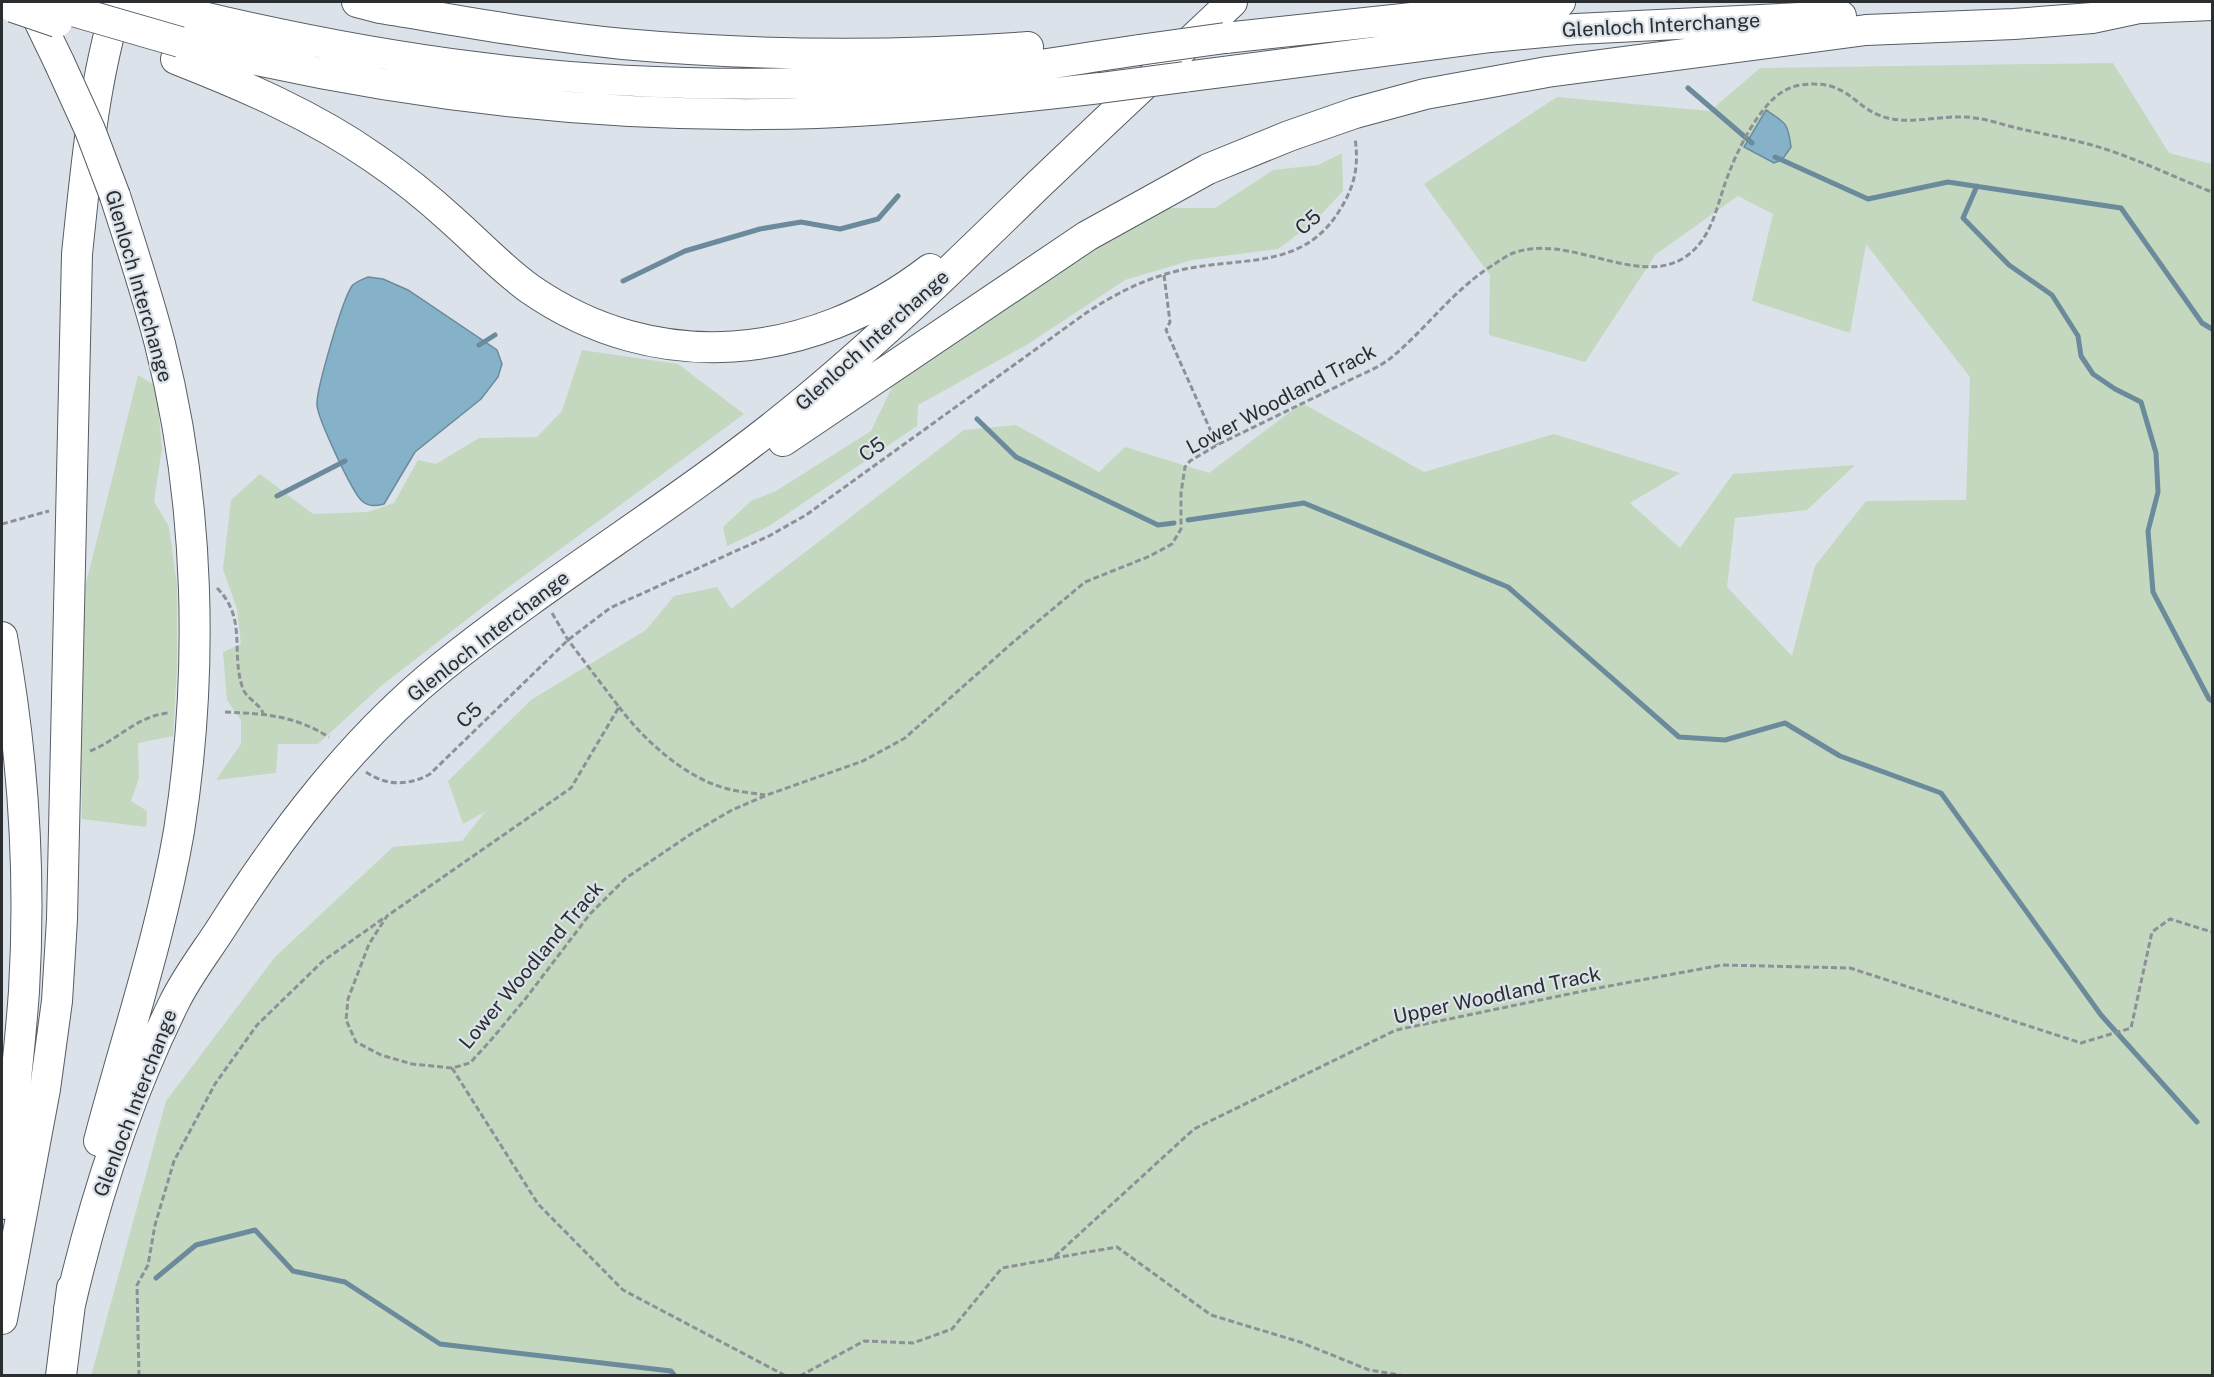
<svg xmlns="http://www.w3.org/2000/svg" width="2214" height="1377" font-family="'Public Sans',sans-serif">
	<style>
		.green { fill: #c3d8be }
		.water { fill: #86b2c9; stroke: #6b8a9b; stroke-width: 1.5 }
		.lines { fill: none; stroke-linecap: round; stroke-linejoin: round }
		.stream { stroke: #6b8a9b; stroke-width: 5 }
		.highway-casing { stroke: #575d64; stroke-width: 32 }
		.path { stroke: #8c9197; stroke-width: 3; stroke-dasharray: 6 3; stroke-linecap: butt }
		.highway { stroke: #fff; stroke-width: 30 }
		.highway-bridge-casing { stroke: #575d64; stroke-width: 32; stroke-linecap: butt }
		.highway-bridge { stroke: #fff; stroke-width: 30 }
		.labels { text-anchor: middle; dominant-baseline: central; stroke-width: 4.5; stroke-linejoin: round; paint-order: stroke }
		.street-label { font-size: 20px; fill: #2b2e31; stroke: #dbe2e9 }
	</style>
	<rect width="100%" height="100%" fill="#dbe2e9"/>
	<!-- green -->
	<path class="green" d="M2113,63L2169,153L2212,164V1375L91,1376L166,1101L275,957L393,847L462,841L486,811L463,824L448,781L531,700L646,630L674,596L717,587L731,609L964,430L1016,425L1099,472L1125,447L1209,473L1302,403L1424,472L1554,434L1680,473L1630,503L1680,548L1733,474L1855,465L1807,510L1735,518L1727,587L1792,656L1815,566L1866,501L1966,500L1970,377L1866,244L1850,333L1752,301L1773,214L1738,196L1656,254L1585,362L1489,335L1490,275L1424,184L1557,97L1710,111L1760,68Z
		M1342,153L1343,191L1314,222L1278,249L1192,260L1125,280L1028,344L918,405L917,426L769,526L727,546L723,527L751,501L776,491L871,431L895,381L972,332L1041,280L1102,242L1169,208H1215L1273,170L1318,165Z
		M582,350L678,364L744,414L506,589L381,686L318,744H278L276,773L216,780L241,744V720L227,700L223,652L241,644L237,609L223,569L231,500L260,474L313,514L368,512L394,503L418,460L436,464L479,438L537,437L562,411Z
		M138,375L156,386L162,448L154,501L169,527L177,585V667L173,736L138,743L139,778L131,801L147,811L146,827L82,819L80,607Z"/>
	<!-- water -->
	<path class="water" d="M1766,110C1786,123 1788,123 1791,147L1782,160L1774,163L1744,147Z
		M368,277L383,279L408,290L497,350L502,364L498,377L481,399L415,452L384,504C376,506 369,507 362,501C352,492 318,419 317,405C316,390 343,298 352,286C355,282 363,279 368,277Z"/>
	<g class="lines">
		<!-- stream -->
		<path class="stream" d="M1688,88L1752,143
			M1775,157L1868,199L1948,182L2121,208L2202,323L2212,329
			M1977,186L1963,218L2009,265L2052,295L2078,336L2081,356L2093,374L2115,389L2141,402L2156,453L2158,492L2148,531L2153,592L2209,699L2212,701
			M623,281L685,251L760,229L801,222L840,229L878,219L898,196
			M479,345L495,335
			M977,419L1016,457L1158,525L1174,523
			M277,496L345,461
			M1188,520L1304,503L1508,587L1679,737L1725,740L1785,723L1840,756L1941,793L2101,1015L2197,1122
			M156,1278L196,1245L255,1230L293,1271L345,1282L440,1344L671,1371L675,1376"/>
		<defs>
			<path id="highway" d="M30,2L59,62
				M142,2C251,30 362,53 474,67C631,87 791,88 949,76C1013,71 1076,59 1139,50
				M357,2L380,8C461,21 542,36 623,44C758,56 893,57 1028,47
				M2120,9L2212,5
				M1225,38L1560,2
				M180,42C387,94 604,120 817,113C912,109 1006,99 1100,88
				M176,59C245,86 314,116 374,158C402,177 428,198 452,220C478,243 502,269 530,289C657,377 811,361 930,269
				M1184,77L1491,37L1576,29L1841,16
				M783,441L1087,236L1208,169L1289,136L1355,113L1425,94L1547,72L1866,30L2014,24L2092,18L2139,8
				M2,637C23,753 31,872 24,991C19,1062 10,1133 2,1204
				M99,1141C126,1038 161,936 179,831C204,672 200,501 160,344C147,294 131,245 115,196
				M69,1309C93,1204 126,1100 174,1003C187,976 206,952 222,927C283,831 353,739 442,667C554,577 679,503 791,412C877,342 956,265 1036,187C1101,125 1167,63 1232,2
				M2,1319L45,1089L57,1001L62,919L77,254C86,169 93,84 118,2
				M61,1376L72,1288"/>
		</defs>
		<!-- highway casing -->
		<use href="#highway" class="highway-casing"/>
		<!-- path -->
		<path class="path" d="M1164,275L1170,322L1166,330L1217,445
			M2,524L49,511
			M217,588C248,619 230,653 243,689C247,699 259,703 263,713
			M552,613L568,640L619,707L571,788L387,916L369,944L348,999L346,1020L356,1042L381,1055L412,1064L452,1068L470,1063L491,1040L526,998L590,914L626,878L691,834L732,810L767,795L863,761L905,738L1011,644L1085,582L1150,556L1172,544L1181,529V493L1185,467L1190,461L1217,445C1258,425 1299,405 1340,385C1356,376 1378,369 1392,357C1427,328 1453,290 1493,265C1499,261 1506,256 1513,253C1568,233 1635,286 1682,259C1714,240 1716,204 1729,173C1738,149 1753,120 1771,101C1779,93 1790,86 1801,85C1852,78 1853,112 1892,119C1916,123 1940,116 1963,117C1982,117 2003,125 2021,129C2048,135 2076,140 2102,148C2140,160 2176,178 2212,192
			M619,707C645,741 685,778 728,789C740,792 753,793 765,795
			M225,712C266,714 293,715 329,737
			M90,751C118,740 137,716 168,713
			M366,772C386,786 409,786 430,774L568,640L610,608L769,536L806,515L1086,313C1115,294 1144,279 1177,271C1239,255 1303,273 1341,208C1355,185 1359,165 1355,138
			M452,1068L538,1204L623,1290L786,1376
			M1054,1258L1117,1247L1211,1315L1300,1342L1369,1370L1405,1376
			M139,1376L137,1285L148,1265L155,1225L174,1161L215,1084L257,1025L323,961L384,918
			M800,1376L864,1341L913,1343L952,1329L1002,1268L1052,1259L1194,1129L1396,1030L1593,989L1722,965L1850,968L2081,1043L2131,1028L2152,932L2170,919L2212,932"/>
		<!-- highway -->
		<use href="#highway" class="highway"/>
		<defs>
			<path id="highway-bridge" d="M13,7L57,22
				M59,7L180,42
				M1139,50L1225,38
				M59,62L90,130L115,196
				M1100,88L1184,77"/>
		</defs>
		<!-- highway-bridge casing -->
		<use href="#highway-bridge" class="highway-bridge-casing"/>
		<!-- highway-bridge -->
		<use href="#highway-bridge" class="highway-bridge"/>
	</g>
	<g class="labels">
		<!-- street labels -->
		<g class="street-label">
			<text transform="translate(1661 25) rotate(-3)">Glenloch Interchange</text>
			<text transform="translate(1308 222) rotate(-42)">C5</text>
			<text transform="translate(139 286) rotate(74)">Glenloch Interchange</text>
			<text transform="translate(872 340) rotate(-42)">Glenloch Interchange</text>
			<text transform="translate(1281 399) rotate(-28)">Lower Woodland Track</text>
			<text transform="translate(872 449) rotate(-36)">C5</text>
			<text transform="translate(488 636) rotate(-38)">Glenloch Interchange</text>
			<text transform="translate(469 715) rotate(-44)">C5</text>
			<text transform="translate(531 965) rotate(-50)">Lower Woodland Track</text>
			<text transform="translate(1497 995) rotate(-12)">Upper Woodland Track</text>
			<text transform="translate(135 1103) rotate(-69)">Glenloch Interchange</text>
		</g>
	</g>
	<!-- border -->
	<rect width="2214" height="1377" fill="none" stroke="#2b2e31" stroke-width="6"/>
</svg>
